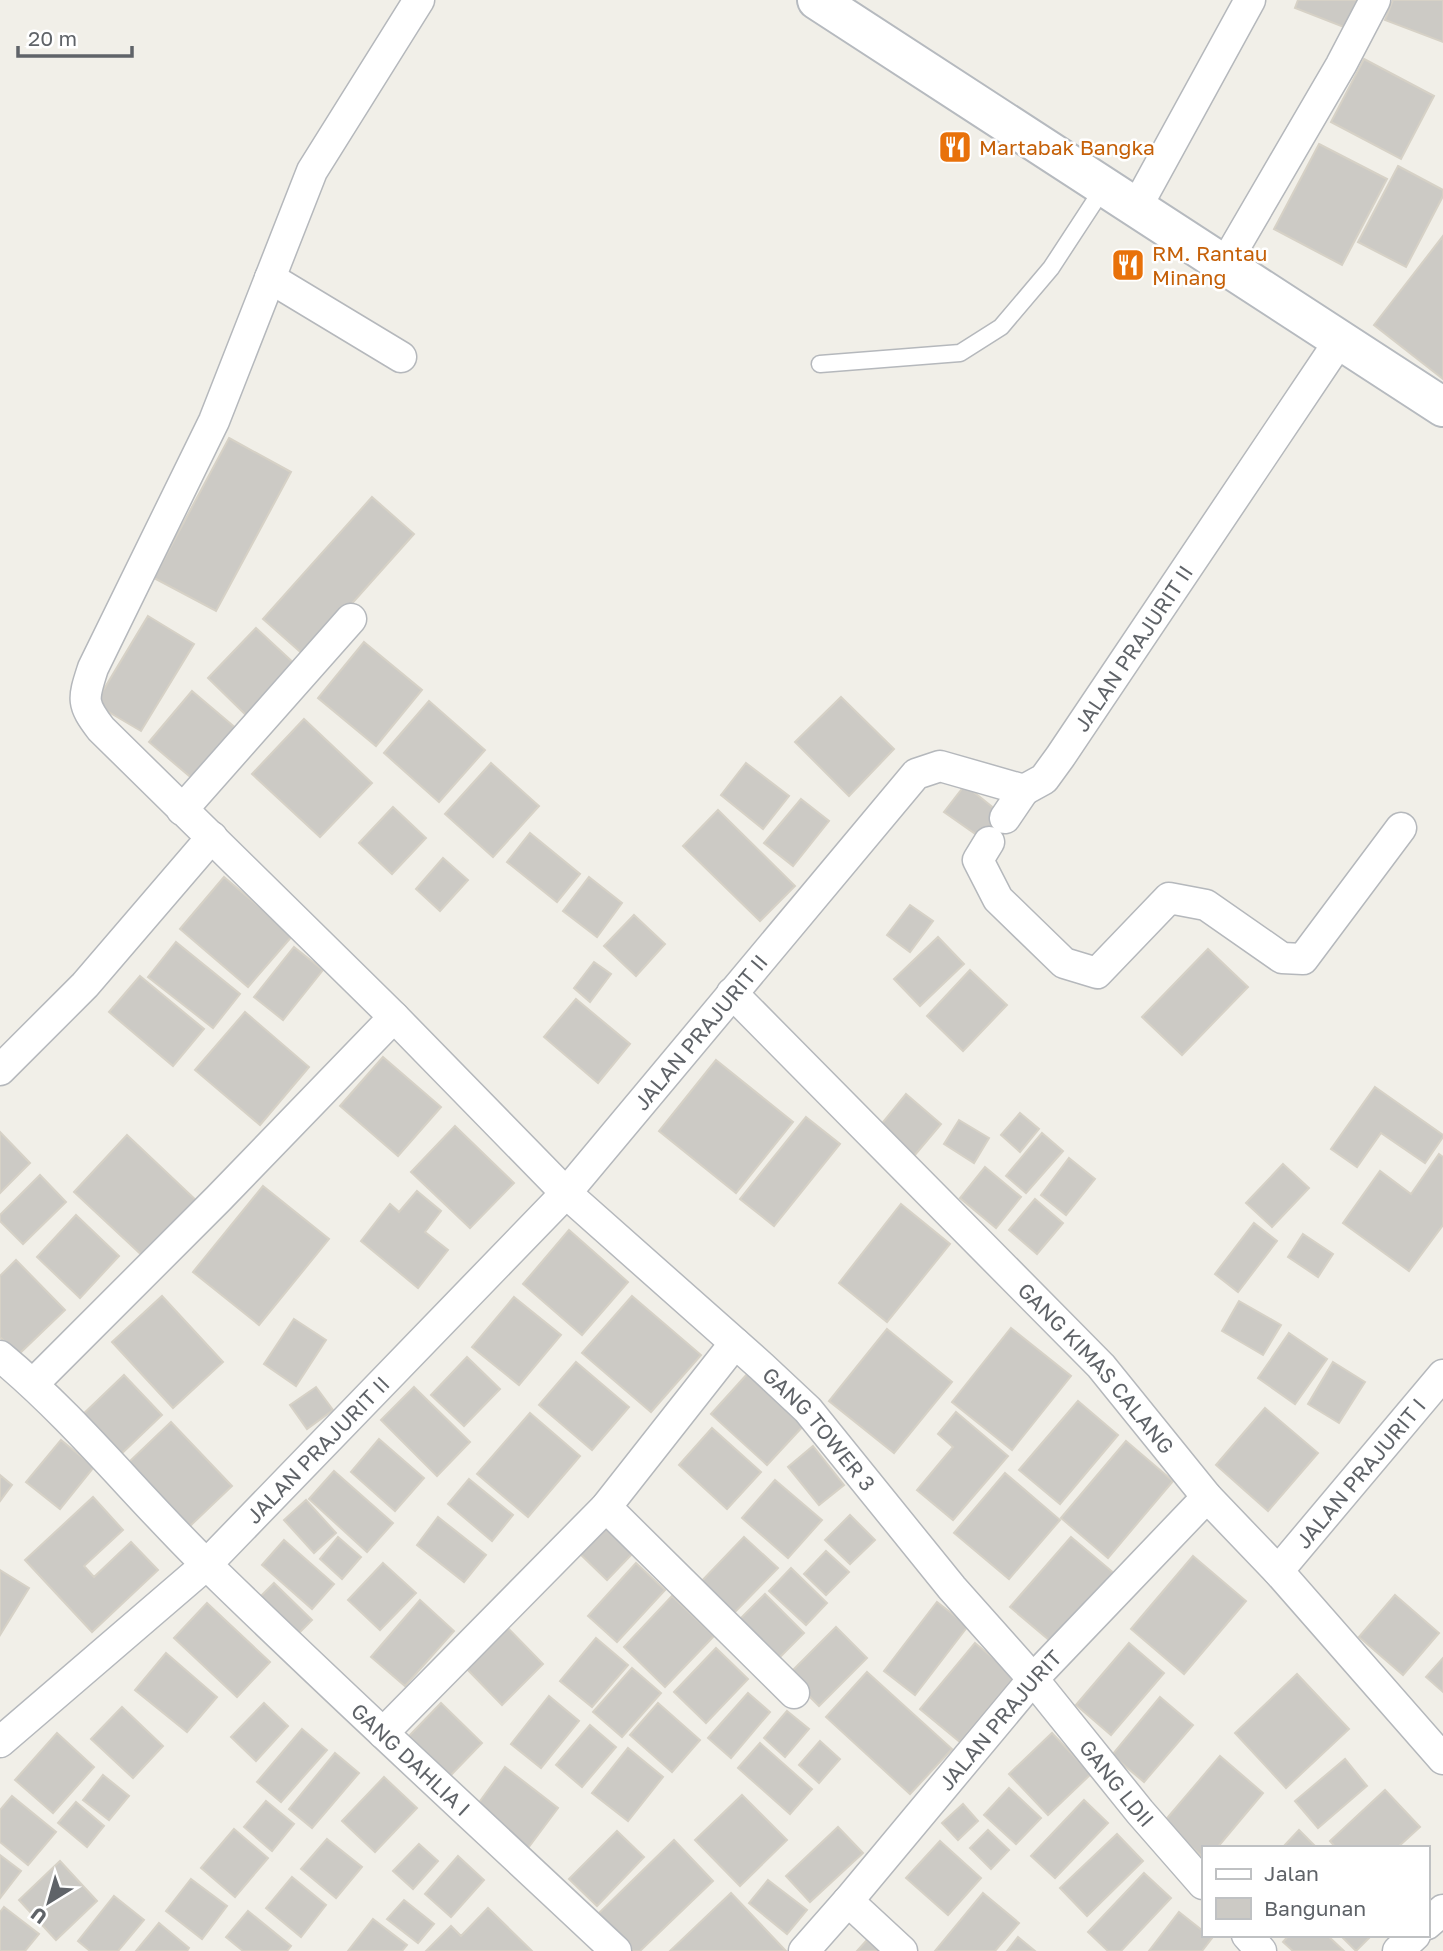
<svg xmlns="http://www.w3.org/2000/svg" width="1443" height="1951" font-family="'Golos Text',sans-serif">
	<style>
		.building { fill: #cccac5; stroke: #d6d1c6; stroke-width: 2 }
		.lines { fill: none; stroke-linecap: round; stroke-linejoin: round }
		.lane-casing { stroke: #b5b8bc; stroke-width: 19 }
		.street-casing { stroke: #b5b8bc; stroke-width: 33 }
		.secondary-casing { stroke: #b6babf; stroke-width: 42 }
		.lane { stroke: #fff; stroke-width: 16 }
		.street { stroke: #fff; stroke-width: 30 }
		.secondary { stroke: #fff; stroke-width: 38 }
		.labels { text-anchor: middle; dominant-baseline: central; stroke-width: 5; stroke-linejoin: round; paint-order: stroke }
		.food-label { font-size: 21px; fill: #c56008; stroke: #fff; text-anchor: start }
		.street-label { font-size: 21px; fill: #5f6368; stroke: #fff }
	</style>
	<rect width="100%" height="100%" fill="#f1efe8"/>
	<!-- building -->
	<path class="building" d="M1298,0H1366L1354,31L1295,8Z
		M1393,0H1443V42L1385,20Z
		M1364,59L1434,96L1401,159L1331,122Z
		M1319,144L1387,179L1342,265L1274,229Z
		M1398,166L1443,190V196L1406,267L1358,242Z
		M1443,236V379L1374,325Z
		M229,438L291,472L216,611L154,578Z
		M372,497L414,534L305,656L263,619Z
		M148,616L194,644L141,731L95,704Z
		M256,628L297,666L248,717L208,678Z
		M364,642L422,690L376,746L318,698Z
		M192,691L237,729L194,780L149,742Z
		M841,697L894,749L849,796L795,742Z
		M429,701L485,750L439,802L384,753Z
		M304,719L372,783L320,837L252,774Z
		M491,763L539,806L493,857L445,814Z
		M746,763L789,796L763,829L721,795Z
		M965,785L1011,822L994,847L944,812Z
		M801,799L829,821L793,866L764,843Z
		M393,807L426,838L392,874L359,843Z
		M718,810L795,886L760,921L683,846Z
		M530,833L580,874L557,902L507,862Z
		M443,858L468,880L440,911L416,889Z
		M224,877L293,935L248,987L180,929Z
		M589,877L622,903L597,937L563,911Z
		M910,905L933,921L910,952L887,935Z
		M634,915L665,944L636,976L604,946Z
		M938,937L964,964L920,1006L894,979Z
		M176,942L240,994L213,1028L148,977Z
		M294,947L323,970L283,1020L254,997Z
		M1208,949L1248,987L1182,1055L1142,1017Z
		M594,962L611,974L590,1002L574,988Z
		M970,970L1007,1005L963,1051L927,1016Z
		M140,976L204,1029L173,1066L109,1012Z
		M576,999L630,1044L598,1083L544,1037Z
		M245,1012L309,1067L260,1125L195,1070Z
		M383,1057L441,1107L398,1156L340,1106Z
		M716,1060L793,1122L736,1193L659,1131Z
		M1375,1087L1443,1135V1137L1425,1163L1381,1133L1357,1167L1331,1149Z
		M906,1094L941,1124L914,1156L879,1127Z
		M1020,1113L1039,1129L1020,1152L1001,1135Z
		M806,1117L840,1144L774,1226L740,1199Z
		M959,1120L989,1138L974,1163L944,1144Z
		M455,1126L514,1183L470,1228L411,1172Z
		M0,1132L30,1163L0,1193Z
		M1042,1133L1063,1151L1026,1193L1006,1176Z
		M127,1135L199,1203L146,1259L74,1192Z
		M1439,1154L1443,1157V1225L1409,1271L1343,1223L1380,1171L1411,1194Z
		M1069,1158L1095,1179L1066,1215L1041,1195Z
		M1283,1164L1309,1188L1272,1227L1246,1203Z
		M985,1167L1021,1197L996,1228L960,1198Z
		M40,1175L66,1202L23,1244L0,1221V1215Z
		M263,1186L329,1239L259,1325L193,1272Z
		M417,1191L441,1211L425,1232L448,1250L418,1288L361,1241L390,1204L399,1212Z
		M1035,1199L1063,1223L1037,1254L1009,1230Z
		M901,1204L950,1244L887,1322L839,1283Z
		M76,1215L119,1256L80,1298L37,1257Z
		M1254,1223L1277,1241L1238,1292L1215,1274Z
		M569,1230L628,1282L582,1335L523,1284Z
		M1303,1234L1333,1254L1318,1277L1288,1257Z
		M16,1260L65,1310L18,1355L0,1337V1276Z
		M162,1296L223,1362L173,1408L112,1342Z
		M632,1296L701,1355L651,1412L582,1353Z
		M514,1297L561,1335L519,1385L472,1347Z
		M1239,1301L1281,1325L1263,1355L1222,1331Z
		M294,1319L326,1340L296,1386L264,1364Z
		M1011,1328L1071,1376L1012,1450L952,1402Z
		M887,1329L952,1382L894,1453L829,1401Z
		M1289,1333L1327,1359L1295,1404L1258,1378Z
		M467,1357L500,1389L464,1426L431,1395Z
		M576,1362L629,1407L592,1450L539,1405Z
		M1333,1362L1365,1382L1339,1423L1308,1404Z
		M749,1372L806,1423L767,1465L711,1414Z
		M124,1375L162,1415L117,1458L79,1418Z
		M316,1387L333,1410L307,1429L290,1405Z
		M414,1387L470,1442L437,1476L381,1420Z
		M1078,1401L1118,1435L1060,1504L1019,1470Z
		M1265,1408L1318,1453L1268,1511L1216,1465Z
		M956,1412L1008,1456L953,1520L917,1490L953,1447L938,1434Z
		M530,1413L580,1456L528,1517L477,1474Z
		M171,1422L232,1486L189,1527L128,1463Z
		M712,1428L761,1472L727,1509L679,1465Z
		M379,1439L424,1478L395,1511L351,1472Z
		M61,1440L94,1467L60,1509L26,1482Z
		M1126,1441L1173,1481L1108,1558L1061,1518Z
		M813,1446L844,1485L819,1505L788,1467Z
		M334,1471L393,1523L367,1552L309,1499Z
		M1005,1473L1060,1520L1009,1579L954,1533Z
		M0,1475L12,1485L0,1501Z
		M469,1479L513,1515L492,1541L448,1504Z
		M775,1480L822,1520L788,1558L742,1518Z
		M93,1497L123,1530L84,1566L94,1577L131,1542L158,1570L92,1632L25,1560Z
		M306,1500L336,1533L314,1553L284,1520Z
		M850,1515L875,1540L850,1564L825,1540Z
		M438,1517L486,1555L464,1582L417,1545Z
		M605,1526L633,1553L607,1580L579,1553Z
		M338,1537L361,1557L342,1579L320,1559Z
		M744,1537L778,1568L729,1618L696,1587Z
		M1071,1537L1115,1574L1055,1645L1010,1607Z
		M284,1540L334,1584L312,1609L262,1565Z
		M826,1551L849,1572L826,1595L804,1574Z
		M1193,1556L1246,1601L1184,1674L1131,1629Z
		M383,1563L416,1593L380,1630L348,1600Z
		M636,1563L665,1590L617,1642L588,1616Z
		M791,1568L827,1603L806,1625L769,1591Z
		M0,1570L29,1588L0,1635Z
		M274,1583L312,1620L291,1641L253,1604Z
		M765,1594L804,1633L777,1660L738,1621Z
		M1395,1595L1439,1633L1403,1675L1359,1637Z
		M672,1596L714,1636L665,1687L624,1647Z
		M420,1600L454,1631L405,1686L371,1657Z
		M937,1602L968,1626L915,1695L884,1671Z
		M207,1603L270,1662L237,1697L174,1638Z
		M503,1623L543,1664L502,1705L462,1664Z
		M836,1627L867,1658L819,1706L788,1675Z
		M596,1638L628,1665L592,1707L560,1681Z
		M975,1643L1015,1676L960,1742L920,1709Z
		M1129,1643L1164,1673L1111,1735L1076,1705Z
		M716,1648L748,1679L706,1723L674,1692Z
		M166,1653L217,1697L187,1732L135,1690Z
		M1443,1658V1692L1426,1677Z
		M632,1668L661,1693L622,1737L593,1712Z
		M867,1672L952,1749L910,1794L826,1717Z
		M1297,1674L1349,1729L1286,1788L1235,1733Z
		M748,1693L770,1712L731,1758L708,1738Z
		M549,1696L579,1721L541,1768L511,1744Z
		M1160,1697L1193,1725L1144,1782L1112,1755Z
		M264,1703L288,1726L256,1761L231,1737Z
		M441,1703L482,1743L450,1776L409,1736Z
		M658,1703L700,1740L672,1772L630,1735Z
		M122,1707L163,1746L133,1778L91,1739Z
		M787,1711L809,1729L785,1757L764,1738Z
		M590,1725L616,1747L582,1787L556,1765Z
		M302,1729L327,1750L281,1802L257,1782Z
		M57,1733L94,1767L53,1813L15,1780Z
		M1052,1733L1091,1774L1048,1815L1009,1774Z
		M820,1741L840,1759L819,1783L799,1765Z
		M760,1743L812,1789L790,1814L738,1768Z
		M628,1748L663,1777L628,1821L592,1793Z
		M335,1753L359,1773L312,1828L289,1809Z
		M1220,1756L1263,1793L1217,1848H1203V1857L1163,1823Z
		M1345,1759L1367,1786L1318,1828L1295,1801Z
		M505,1767L558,1808L528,1848L475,1808Z
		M103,1775L129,1796L109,1820L83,1800Z
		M384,1777L417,1808L375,1852L342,1821Z
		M1009,1788L1041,1818L1016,1844L984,1815Z
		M1385,1790L1420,1827L1397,1848H1336L1330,1841Z
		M742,1795L787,1840L740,1886L695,1840Z
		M12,1796L56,1832L28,1865L0,1842V1810Z
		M1084,1800L1108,1823L1055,1878L1031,1856Z
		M266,1801L294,1824L272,1851L244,1827Z
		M76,1802L104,1826L87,1847L58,1823Z
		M963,1804L978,1821L958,1840L942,1823Z
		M838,1827L863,1853L810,1902L786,1876Z
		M234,1829L268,1858L235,1897L201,1868Z
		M988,1830L1009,1850L991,1869L970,1848Z
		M1299,1830L1317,1848H1282Z
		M617,1831L644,1857L597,1906L569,1879Z
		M1117,1834L1143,1861L1087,1916L1060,1888Z
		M327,1839L362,1867L336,1898L301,1869Z
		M674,1840L713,1881L640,1951H633L598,1914Z
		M940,1841L981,1878L948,1915L906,1878Z
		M419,1844L438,1861L413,1889L393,1871Z
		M0,1855L21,1871L0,1898Z
		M458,1856L484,1880L451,1917L425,1894Z
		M60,1861L97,1901L56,1940L19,1900Z
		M1144,1873L1171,1898L1121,1951H1108L1088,1932Z
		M292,1877L326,1905L301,1937L266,1908Z
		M191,1879L227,1906L202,1939L166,1911Z
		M768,1880L807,1910L787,1934L749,1903Z
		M731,1893L786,1951H670Z
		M983,1893L1019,1923L995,1951H935Z
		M114,1896L144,1920L118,1951H90L78,1941Z
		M404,1900L434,1924L418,1943L387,1919Z
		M4,1907L39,1934L25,1951H0V1912Z
		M488,1908L532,1951H426L451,1926L461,1936Z
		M248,1911L291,1946L287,1951H243L226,1937Z
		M1179,1912L1203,1931V1935H1209L1212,1938L1202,1951H1149Z
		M373,1919L407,1945L402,1951H348Z
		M159,1923L189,1948L187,1951H136Z
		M1289,1935H1327L1344,1951H1293L1283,1942Z
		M1340,1935H1372L1356,1951Z
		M1018,1937L1035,1951H1007Z
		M867,1940L880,1951H857Z"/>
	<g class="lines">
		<defs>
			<path id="lane" d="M820,364L960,353L1001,327L1051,268L1104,187"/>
			<g id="street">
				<path id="s1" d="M419,0L312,171L214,421L93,668C83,699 81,703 101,729L394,1017L566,1193L761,1366L808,1410L952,1588L1033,1679L1140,1812L1203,1884"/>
				<path d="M1136,208L1250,0"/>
				<path d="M1225,264L1341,65L1375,0"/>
				<path d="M270,278L401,357"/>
				<path d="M182,810L351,619"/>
				<path d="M1005,818L1024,790"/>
				<path d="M989,842L978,860L998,899L1064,963L1097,973L1169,898L1206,905L1282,958L1303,959L1401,828"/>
				<path id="s2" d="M732,993L1101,1366L1207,1497L1278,1571L1443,1759"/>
				<path d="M0,1070L85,985L212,837"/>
				<path id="s3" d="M0,1356C76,1419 138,1498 208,1566C342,1697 480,1823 616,1951"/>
				<path d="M33,1384L218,1199L394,1017"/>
				<path d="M606,1507L794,1693"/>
				<path id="s4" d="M1278,1571L1443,1375"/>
				<path d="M383,1733L606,1507L735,1343"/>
				<path id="s5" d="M0,1742L206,1565L566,1193L916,774L940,766L1024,790L1044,779L1060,757L1340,340"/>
				<path d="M848,1901L902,1951"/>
				<path d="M1427,1924L1443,1910"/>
				<path d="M1247,1935L1261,1951"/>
				<path id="s6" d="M804,1951L848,1901L1033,1679L1207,1497"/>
				<path d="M1398,1951L1415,1935"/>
			</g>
			<path id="secondary" d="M817,0L1443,407"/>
		</defs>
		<!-- lane casing -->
		<use href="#lane" class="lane-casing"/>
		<!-- street casing -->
		<use href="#street" class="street-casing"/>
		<!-- secondary casing -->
		<use href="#secondary" class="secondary-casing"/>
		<!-- lane -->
		<use href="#lane" class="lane"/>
		<!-- street -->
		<use href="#street" class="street"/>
		<!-- secondary -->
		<use href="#secondary" class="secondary"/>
	</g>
	<!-- icons -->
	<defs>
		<symbol id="restaurant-square" viewBox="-11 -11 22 22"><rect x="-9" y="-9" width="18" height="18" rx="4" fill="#e8710a" stroke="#fff"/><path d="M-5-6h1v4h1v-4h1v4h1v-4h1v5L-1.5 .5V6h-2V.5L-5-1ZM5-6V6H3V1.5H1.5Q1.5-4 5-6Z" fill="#fff"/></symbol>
	</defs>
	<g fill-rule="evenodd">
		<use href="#restaurant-square" x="936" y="128" width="38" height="38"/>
		<use href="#restaurant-square" x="1109" y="246" width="38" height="38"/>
	</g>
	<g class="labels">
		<!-- food labels -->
		<g class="food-label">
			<text x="979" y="147">Martabak Bangka</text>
			<text x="1152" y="253">RM. Rantau<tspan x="1152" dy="24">Minang</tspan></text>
		</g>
		<!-- street labels -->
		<g class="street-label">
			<text stroke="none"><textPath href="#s5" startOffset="1629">JALAN PRAJURIT II</textPath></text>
			<text stroke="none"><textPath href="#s5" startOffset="999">JALAN PRAJURIT II</textPath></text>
			<text stroke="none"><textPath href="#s2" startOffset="523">GANG KIMAS CALANG</textPath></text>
			<text stroke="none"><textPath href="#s1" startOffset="1815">GANG TOWER 3</textPath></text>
			<text stroke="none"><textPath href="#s5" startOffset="432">JALAN PRAJURIT II</textPath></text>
			<text stroke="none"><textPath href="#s4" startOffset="128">JALAN PRAJURIT I</textPath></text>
			<text stroke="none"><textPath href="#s6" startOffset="303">JALAN PRAJURIT</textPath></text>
			<text stroke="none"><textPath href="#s3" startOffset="576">GANG DAHLIA I</textPath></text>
			<text stroke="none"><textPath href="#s1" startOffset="2278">GANG LDII</textPath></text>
		</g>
	</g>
	<!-- legend -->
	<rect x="1202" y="1846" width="228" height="91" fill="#ffffff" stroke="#bfc1c3" stroke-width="2"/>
	<rect x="1216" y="1869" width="35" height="10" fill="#ffffff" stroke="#bfc1c3" stroke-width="2"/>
	<text x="1264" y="1881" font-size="21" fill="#5f6368">Jalan</text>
	<rect x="1216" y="1898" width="35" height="21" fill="#cccac5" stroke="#bfc1c3" stroke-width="2"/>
	<text x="1264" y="1916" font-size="21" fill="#5f6368">Bangunan</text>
	<!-- north arrow -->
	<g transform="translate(49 1902) rotate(217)" stroke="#ffffff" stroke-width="5" paint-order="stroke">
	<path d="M0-5L12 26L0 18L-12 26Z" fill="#5f6368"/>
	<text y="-10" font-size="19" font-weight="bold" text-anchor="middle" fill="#5f6368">U</text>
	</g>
	<!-- scale -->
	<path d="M18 46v10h114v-10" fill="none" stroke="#5f6368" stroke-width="3.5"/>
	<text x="28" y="46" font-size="21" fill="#5f6368" stroke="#ffffff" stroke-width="5" paint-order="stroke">20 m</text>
</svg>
